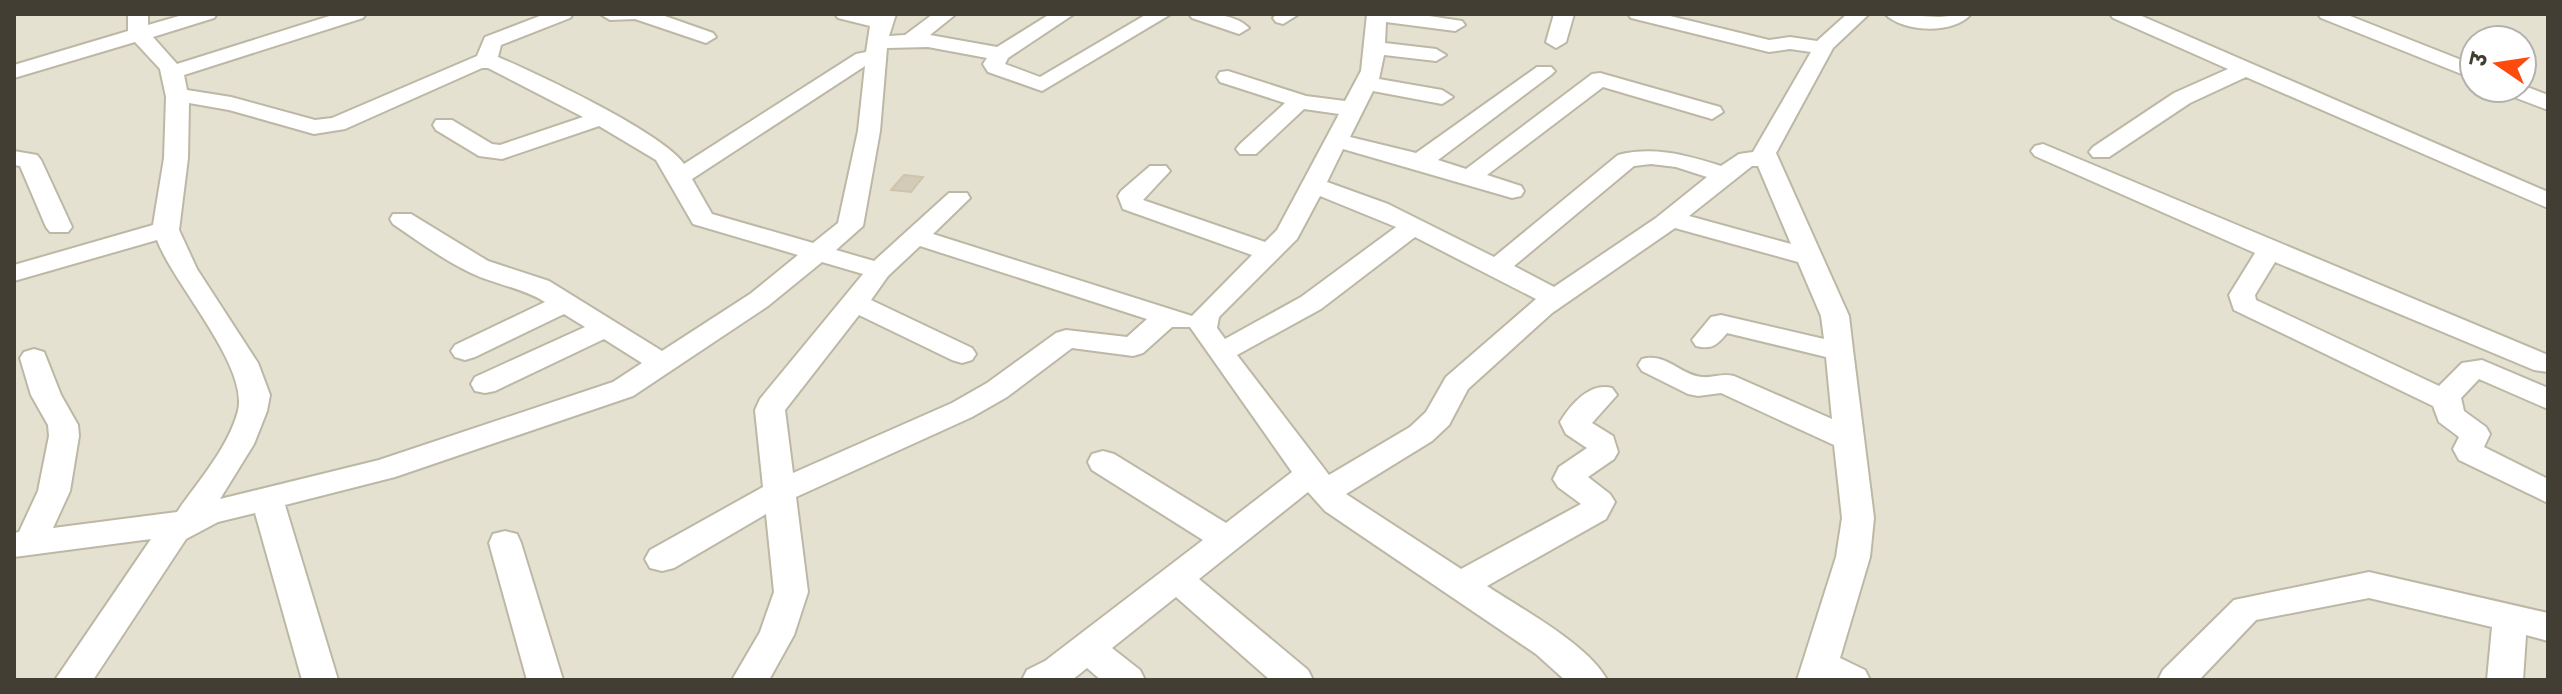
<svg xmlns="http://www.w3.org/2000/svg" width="2562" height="694" font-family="Poppins,'Noto Sans Devanagari',sans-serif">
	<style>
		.residential { fill: #e5e1d0; fill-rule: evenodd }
		.building { fill: #d3cbb7; stroke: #cec4ab; stroke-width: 2 }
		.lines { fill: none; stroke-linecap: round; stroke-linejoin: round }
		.minor-casing { stroke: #bdb7a5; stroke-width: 4 }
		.minor { fill: #fff; fill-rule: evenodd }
	</style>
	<rect width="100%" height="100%" fill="#f1eee2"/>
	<!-- residential -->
	<path class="residential" d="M14,14H2548V680H14ZM2474,40H2522V88H2474Z"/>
	<!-- building -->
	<path class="building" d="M904,175L923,177L911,192L891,190Z"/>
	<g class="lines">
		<defs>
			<path id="minor" d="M128,14H148V25L186,14H217L214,18L153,37L177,64L336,14H366L363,18L184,75L187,90L231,97L315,120L332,118L477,56L485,37L545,14H573L570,18L501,45L498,57C538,74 661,132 684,164L856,54L866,52L870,26L838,18L835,14H896L889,36L905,35L933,14H956L930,35L997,47L1050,14H1074L1008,58L1005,64L1040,77L1147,14H1171L1042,91L988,72L983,64L987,58L928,47L887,48L880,131L863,226L836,250L874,261L949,193H967L970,198L933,234L1192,316L1252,255L1123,209L1118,196L1121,191L1150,166H1166L1170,171L1143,200L1265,242L1277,230L1339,114L1304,109L1256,154H1240L1236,149L1240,144L1285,103L1220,82L1217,77L1220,72L1228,71L1306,96L1345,101L1361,71L1367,14H1416L1462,21L1465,25L1455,31L1386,22L1385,43L1436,49L1446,55L1436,61L1384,55L1379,79L1442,90L1453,97L1442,104L1373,91L1350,137L1416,153L1537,67H1551L1555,71L1551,75L1438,160L1466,169L1592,74L1600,73L1720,107L1723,112L1712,119L1603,87L1487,175L1521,186L1524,191L1521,196L1512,198L1343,149L1327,182L1388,204L1494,257L1618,155C1654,146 1686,155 1721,166L1739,154L1753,152L1811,52L1790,49L1769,52L1631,18L1628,14H1662L1769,40L1790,37L1817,41L1847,14H1869L1833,48L1776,153L1849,316L1853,350L1874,518L1870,557L1840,658L1865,670L1870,680H1797L1836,557L1842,518L1834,445L1721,393L1698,396L1688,394L1642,371L1638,365L1642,359C1666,352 1680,375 1702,377C1714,378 1722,373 1734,376L1832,419L1826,357L1727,333C1717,345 1712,350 1696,346L1692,340L1711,317L1721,315L1824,339L1821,316L1798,262L1675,228L1552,313L1468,389L1449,425L1432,441L1346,494L1461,569L1581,504L1558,487L1553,479L1559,467L1587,448L1566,434L1560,422C1571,404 1590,382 1612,388L1617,395L1592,423L1613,436L1618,452L1614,459L1588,477L1610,494L1615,502L1606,519L1487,586C1520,608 1589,645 1607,680H1565L1536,654L1325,511L1308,492L1199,579L1308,670L1313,680H1270L1176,597L1112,648L1140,670L1145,680H1101L1087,668L1072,680H1022L1027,670L1045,661L1203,540L1092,470L1088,462L1092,454L1103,451L1114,454L1226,523L1292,472L1190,327H1172L1143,353L1133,356L1072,348L1007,397L972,417L796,497L808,592L794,635L769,680H732L760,632L774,592L766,514L674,568L662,571L650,568L645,559L650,550L763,487L755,410L760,399L863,274L822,262L768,306L633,396L395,477L285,505L338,680H302L255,513L218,522L186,539L93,680H55L151,539L14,557V533L19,532L38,491L49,436L48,425L31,395L20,358L24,352L34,349L44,352L61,395L78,425L79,436L70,491L53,528L177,512C199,480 228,448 238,411C249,366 174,285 157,240L14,281V265L153,225L164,158L166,97L160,69L135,42L14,78V65L128,31ZM865,66L858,131L838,223L813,243L712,214L692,179ZM482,68H488L583,117L500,145L492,144L452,120H436L433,125L436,130L479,156L502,159L599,126L656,160L693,224L798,255L750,294L662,351L549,281L488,261L411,214H393L390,219L393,224C421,243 449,264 480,277C503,286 524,289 545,302L455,345L451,351L455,357L465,360L475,357L564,314L585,327L475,377L471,384L475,391L485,393L495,391L604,339L642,363L613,382L379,460L220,499L254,444L267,411L270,395L258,363L197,269L179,230L188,158L189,103L229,110L314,134L345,129ZM1651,164L1676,167L1707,177L1656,218L1554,287L1514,266L1634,166ZM1752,166H1758L1791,244L1689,216ZM1320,196L1396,227L1301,297L1225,339L1217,328L1219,317L1297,239ZM1415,237L1536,299L1446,377L1426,412L1410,427L1329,475L1237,355L1321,309ZM920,246L1147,319L1127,337L1066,330L1056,333L987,383L952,403L793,473L785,410L859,315L952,360L962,363L972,360L976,354L972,348L871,300L888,276Z
				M600,14H659L713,33L716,37L706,43L635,19L610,20Z
				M1189,14C1209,14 1234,13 1249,28L1239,34L1192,18Z
				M1276,14H1299L1283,24L1276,22L1273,18Z
				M1554,14H1574L1566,42L1556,48L1546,42Z
				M1885,14L1939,17L1971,14C1954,35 1902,32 1885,14Z
				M2110,14H2137L2548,192V208L2246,77L2190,103L2109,157H2093L2089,152L2093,147L2174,93L2228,69L2113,18Z
				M2318,14H2345L2474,65V79L2321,18Z
				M2522,85L2548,95V110L2503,93L2500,88H2522Z
				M2043,144L2548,355V372L2534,370L2275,262L2255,295L2256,300L2439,386L2462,363L2482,360L2548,388V409L2479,379L2461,398L2464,411L2486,427L2490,434L2484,447L2548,479V503L2459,460L2453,449L2459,437L2439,422L2433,406L2234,310L2229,295L2255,253L2035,156L2031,151L2035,146Z
				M14,151L37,155L41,160L72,227L68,232H50L46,227L20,166L14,165Z
				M505,531L517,534L521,543L563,680H527L489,543L493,534Z
				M2369,572L2548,613V641L2526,635L2523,680H2487L2492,627L2369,598L2256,620L2199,680H2158L2163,670L2234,600Z"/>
		</defs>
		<!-- minor casing -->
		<use href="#minor" class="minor-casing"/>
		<!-- minor -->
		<use href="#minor" class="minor"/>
	</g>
	<!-- border -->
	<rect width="2562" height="694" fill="none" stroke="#433e33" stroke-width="32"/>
	<!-- north arrow -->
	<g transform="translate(2498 64) rotate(283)"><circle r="38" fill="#ffffff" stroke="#b4b2ad" stroke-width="2"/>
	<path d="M0-6L14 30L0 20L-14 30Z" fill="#fd4a0d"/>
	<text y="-12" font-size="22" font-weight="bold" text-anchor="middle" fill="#433e33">उ</text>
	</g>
</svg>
